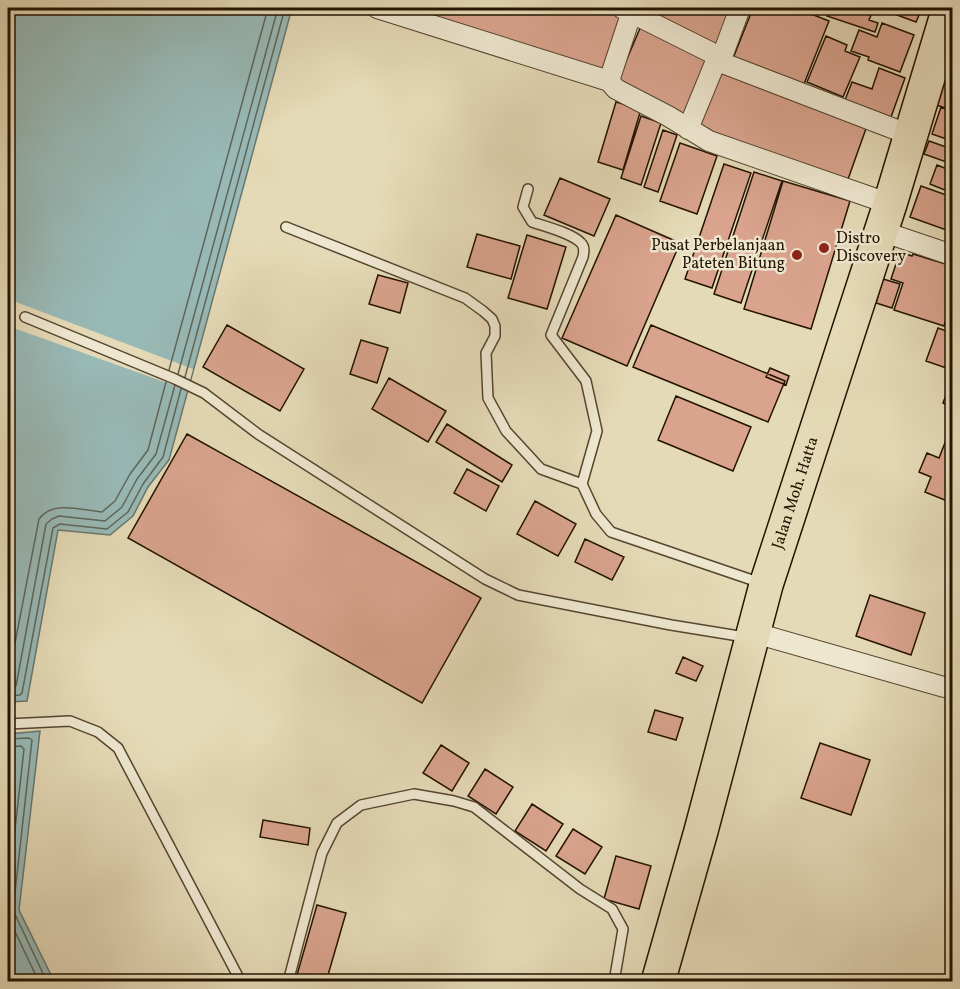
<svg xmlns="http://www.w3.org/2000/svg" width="960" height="989" font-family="Vollkorn,serif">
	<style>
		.water { fill: #98b9b6; stroke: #69776e; stroke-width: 1.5 }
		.pier { fill: #e5dab7 }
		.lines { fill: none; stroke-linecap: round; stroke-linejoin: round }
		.shore { stroke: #5e665c; stroke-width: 1.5 }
		.building { fill: #d9a38d; stroke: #231301; stroke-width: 1.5 }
		.lane-casing { stroke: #54452e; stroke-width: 12 }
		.street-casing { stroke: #54452e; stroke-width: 22 }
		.highway-casing { stroke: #231301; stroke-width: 36 }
		.lane { stroke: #eee7d0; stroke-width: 9 }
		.street { stroke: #eee7d0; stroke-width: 20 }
		.highway { stroke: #e5dab7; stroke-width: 33 }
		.poi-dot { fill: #8f2418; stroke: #eee7d0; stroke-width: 2 }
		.labels { text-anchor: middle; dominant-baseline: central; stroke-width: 5; stroke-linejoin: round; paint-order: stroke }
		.poi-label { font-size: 16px; fill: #231301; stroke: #eee7d0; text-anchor: start }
		.street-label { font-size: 16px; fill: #231301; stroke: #eee7d0 }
	</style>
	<rect width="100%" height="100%" fill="#e5dab7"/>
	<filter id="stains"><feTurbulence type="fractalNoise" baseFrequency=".00333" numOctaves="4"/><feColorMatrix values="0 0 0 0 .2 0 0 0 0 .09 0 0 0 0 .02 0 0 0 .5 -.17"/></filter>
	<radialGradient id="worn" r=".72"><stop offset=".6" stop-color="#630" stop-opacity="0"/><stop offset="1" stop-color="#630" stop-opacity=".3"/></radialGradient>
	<!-- water -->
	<path class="water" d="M8,8H292L169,460L148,487L133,516L110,535L58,530L27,701L8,702Z
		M40,731L19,910L54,981H8V734Z"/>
	<!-- pier -->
	<path class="pier" d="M8,299L193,369L187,390L8,326Z"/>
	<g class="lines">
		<!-- shore -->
		<path class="shore" d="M169,370L268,8
			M178,374L278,8
			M185,377L285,8
			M8,679L39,519C53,500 81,510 102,512L115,501L130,474L148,450L166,382
			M8,688L16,686L46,524L52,519L59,516L105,521L122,507L137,479L156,454L175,385
			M8,696L20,695L22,693L53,528L60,524L107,529L128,512L143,484L163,457L181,389
			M8,739L29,738L32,740L13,910L47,982
			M8,747L21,746L24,749L8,892
			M8,756H12L14,759L8,813
			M8,917L39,982"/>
	</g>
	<!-- building -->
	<path class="building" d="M388,8H612L622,11L601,76Z
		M636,8H735L718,52Z
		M753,8H796L829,21L802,89L732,61Z
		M829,8H874L869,20L878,23L875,32L827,16Z
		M878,8H922L916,22Z
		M882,23L914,35L900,72L868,60L869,57L851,51L859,30L877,37Z
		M641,26L715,58L689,118L615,87Z
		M826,36L847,45L845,51L860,57L843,97L807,82Z
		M879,68L905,78L891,117L845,100L852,82L872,89Z
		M716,69L868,123L847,182L695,128Z
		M944,82L952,85V110L936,105Z
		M616,102L641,109L623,170L598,162Z
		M941,107L952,111V141L932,134Z
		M641,116L661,123L641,185L621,178Z
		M663,130L677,135L658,192L644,187Z
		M929,141L952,149V164L924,154Z
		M680,143L717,156L697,214L660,201Z
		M724,164L751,173L712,288L685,279Z
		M937,165L952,171V193L930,184Z
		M754,172L782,181L741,303L714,294Z
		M560,178L610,199L594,236L544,215Z
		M783,181L850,201L811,329L744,309Z
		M921,186L952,197V232L910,217Z
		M616,215L680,243L627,366L562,338Z
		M477,234L520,246L511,279L467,267Z
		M527,235L566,247L547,309L508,298Z
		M900,252L912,256L913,254L952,266V299L944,326L894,310L903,283L891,279Z
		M378,275L408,283L400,313L369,304Z
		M883,279L900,284L892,308L876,303Z
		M952,321V370L926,361L938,328L949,332Z
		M227,325L304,369L280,411L203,367Z
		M651,325L785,381L768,422L633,367Z
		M361,340L388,348L377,383L350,374Z
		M770,368L789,376L786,385L766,377Z
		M389,378L446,411L428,442L372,409Z
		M949,387L952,388V407L943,403Z
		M676,396L751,427L733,471L658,440Z
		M447,424L512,465L502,482L436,442Z
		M952,425V503L925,492L931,477L919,472L927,453L939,458Z
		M187,434L481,598L422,703L128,538Z
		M467,469L499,486L486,511L454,493Z
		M535,501L576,524L558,556L517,534Z
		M585,539L624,557L612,580L575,562Z
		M870,595L925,613L911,655L856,636Z
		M683,657L703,666L696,681L676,673Z
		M655,710L683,718L676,740L648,732Z
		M820,743L870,760L851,815L801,798Z
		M441,745L469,763L452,791L423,773Z
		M485,769L513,787L496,814L468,796Z
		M532,804L563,824L546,851L515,831Z
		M263,820L310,828L308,845L260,837Z
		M573,829L602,847L585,874L556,856Z
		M616,856L651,866L639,909L604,899Z
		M317,905L346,913L326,982H295Z"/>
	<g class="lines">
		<defs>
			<path id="lane" d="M528,189L523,207L532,222C544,226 572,233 581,243C585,247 584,252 583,257L551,335L586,381L597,431L582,484L596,514L611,532L761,583
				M286,227L465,298L483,311L492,319L495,326V336L486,353L488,398L506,431L541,469L582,484
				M25,317L175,379L204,393L258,434L485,579L518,595L671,625L745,637
				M8,724L70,721L98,732L118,748L241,982
				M288,982L322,853L337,823L361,805L414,794L454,801L474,807L580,889L612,909L623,929L614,982"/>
			<path id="street" d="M377,8L609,81L616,89L668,116L709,141L890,204
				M622,8L718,56L720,62L910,135
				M720,62L740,8
				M609,81L632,11
				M688,129L718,56
				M881,231L952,255
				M755,633L944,687"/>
			<g id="highway">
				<path id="s1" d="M658,982L701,831L766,585L890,204L949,8"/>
			</g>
		</defs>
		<!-- lane casing -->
		<use href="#lane" class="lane-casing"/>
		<!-- street casing -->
		<use href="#street" class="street-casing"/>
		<!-- highway casing -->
		<use href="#highway" class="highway-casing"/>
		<!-- lane -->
		<use href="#lane" class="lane"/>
		<!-- street -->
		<use href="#street" class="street"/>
		<!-- highway -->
		<use href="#highway" class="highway"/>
	</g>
	<!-- markers -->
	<g class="poi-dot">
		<circle cx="824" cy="248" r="6"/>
		<circle cx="797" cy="255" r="6"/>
	</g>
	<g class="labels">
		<!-- poi labels -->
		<g class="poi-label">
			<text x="836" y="239">Distro<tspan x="836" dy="18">Discovery</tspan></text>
			<text x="785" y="246" text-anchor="end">Pusat Perbelanjaan<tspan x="785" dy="18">Pateten Bitung</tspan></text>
		</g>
		<!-- street labels -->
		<g class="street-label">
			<text stroke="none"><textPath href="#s1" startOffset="508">Jalan Moh. Hatta</textPath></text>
		</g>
	</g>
	<!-- margin -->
	<rect width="960" height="989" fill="none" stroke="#e5dab7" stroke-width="30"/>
	<rect x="9" y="9" width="942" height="971" fill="none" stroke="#231301" stroke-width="3"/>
	<rect x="15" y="15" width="930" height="959" fill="none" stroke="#231301" stroke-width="1.5"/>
	<rect width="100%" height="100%" filter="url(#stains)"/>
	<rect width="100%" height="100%" fill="url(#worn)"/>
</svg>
